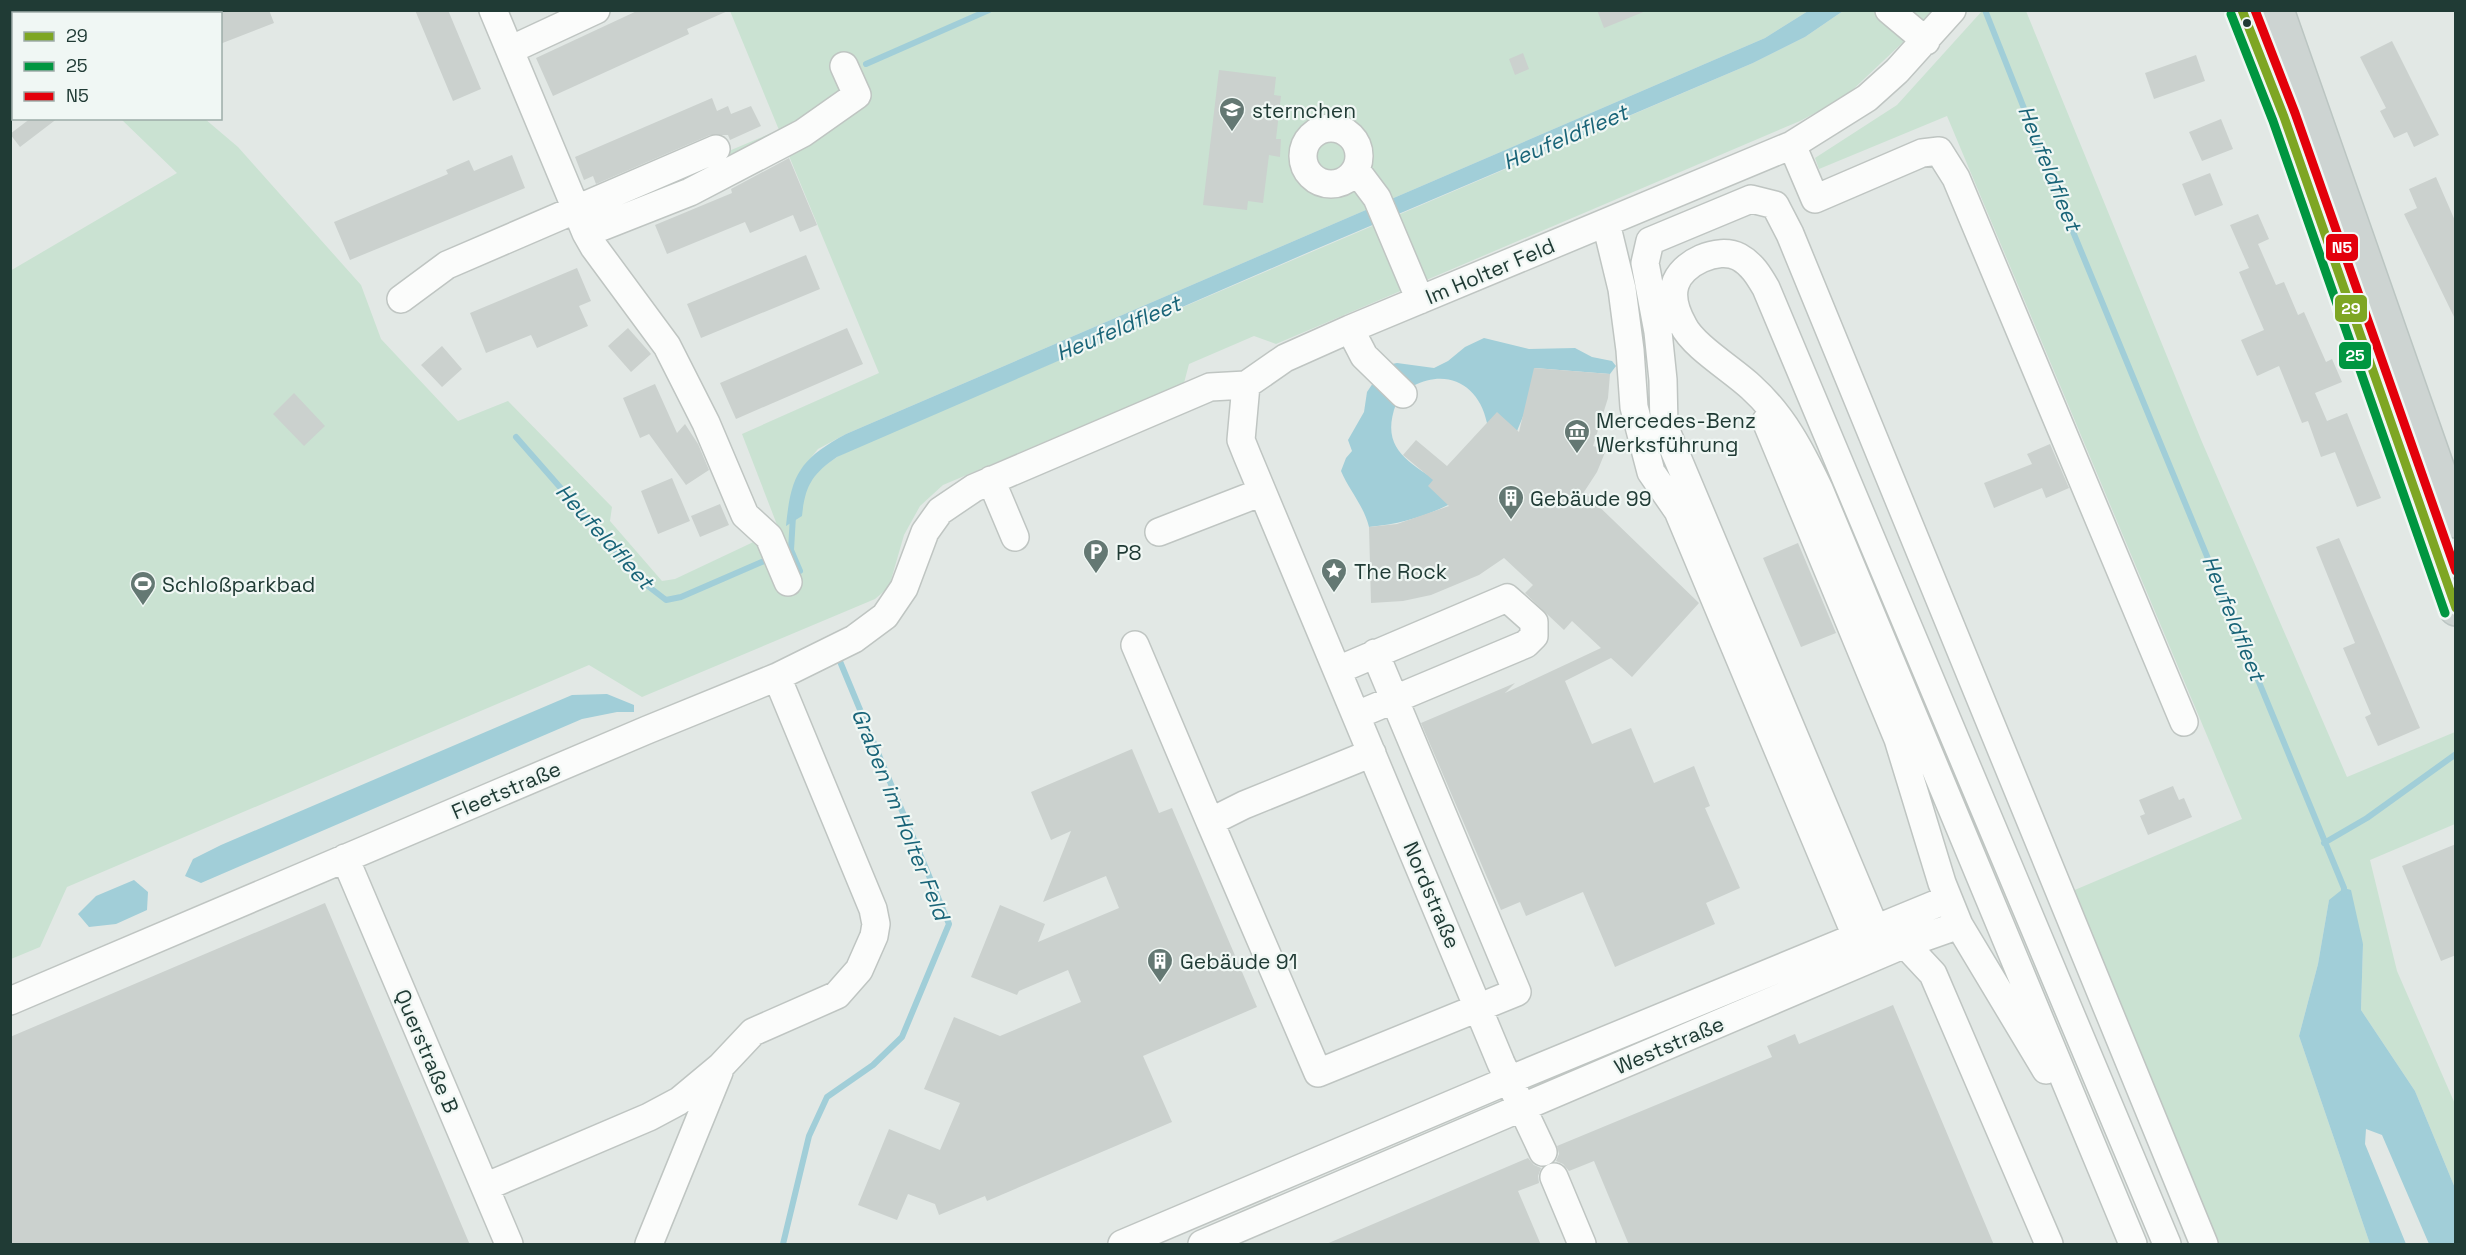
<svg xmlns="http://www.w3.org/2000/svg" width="2466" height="1255" font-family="'Space Grotesk',sans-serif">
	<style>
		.green { fill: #cae2d2 }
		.water { fill: #a1ced8 }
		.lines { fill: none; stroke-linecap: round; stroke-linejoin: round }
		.stream { stroke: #a1ced8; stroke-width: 6 }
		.building { fill: #cbd1ce }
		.minor-casing { stroke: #bfc5c2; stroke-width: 30 }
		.major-casing { stroke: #bbc5c2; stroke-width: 36 }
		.minor { stroke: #fbfcfb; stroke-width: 27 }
		.major { stroke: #cdd4d2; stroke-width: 33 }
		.bus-1-casing { stroke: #f0f7f4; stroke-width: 14 }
		.bus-2-casing { stroke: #f0f7f4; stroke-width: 14 }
		.bus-3-casing { stroke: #f0f7f4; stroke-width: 14 }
		.bus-1 { stroke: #7ea623; stroke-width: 9 }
		.bus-2 { stroke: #009640; stroke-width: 9 }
		.bus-3 { stroke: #e3000b; stroke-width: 9 }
		.bus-dot { fill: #203b35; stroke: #f0f7f4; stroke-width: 2 }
		.labels { text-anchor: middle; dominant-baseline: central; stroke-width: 4.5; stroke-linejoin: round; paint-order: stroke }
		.poi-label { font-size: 21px; fill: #203b35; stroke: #f0f7f4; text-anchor: start }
		.street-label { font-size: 21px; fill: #203b35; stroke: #f0f7f4 }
		.water-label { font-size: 22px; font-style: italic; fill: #196478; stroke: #f0f7f4 }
		.line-badge { stroke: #f0f7f4; stroke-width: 2 }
		.badge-label { font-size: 16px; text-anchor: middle; font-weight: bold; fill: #fff }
	</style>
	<rect width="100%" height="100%" fill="#e2e8e5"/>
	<!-- green -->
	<path class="green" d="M730,11H1808L1765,38L846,434L818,449L800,471L802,516C802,509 802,500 804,493C817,457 867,444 898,429L1753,63L1805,37L1843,11H1936L1845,97L1800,121L1276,344L1254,336L1189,364L1184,383L943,485L920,506L904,535L889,587L875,599L642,697L589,665L67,887L40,947L11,959L10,271L177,173L121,119H205L238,147L361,285L381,339L458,421L508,401L612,507L610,521L662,581L675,579L779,530L742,434L879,373L789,156L607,232L595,207L779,130Z
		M1982,11H2026L2202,442L2347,777L2455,732V824L2370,860L2397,971L2455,1104V1188L2415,1091L2361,1010L2363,944L2329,900L2318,964L2299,1036L2370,1244H2214L2070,892L2242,819L1947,116L1819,169L1815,158L1897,105Z"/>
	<!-- water -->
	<path class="water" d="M1808,11H1843L1805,37L1753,63L1309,252L837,457C812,474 805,486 802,516L786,526C791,474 800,459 846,434L1765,38Z
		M1484,338L1529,349L1575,348L1592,357L1612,361L1616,366L1610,374L1535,368L1524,414L1517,431L1487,423C1479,385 1448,368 1413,386L1387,365L1397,363L1434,368L1448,361L1465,347Z
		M1375,380L1396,404C1378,453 1414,463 1446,488L1448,505C1422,518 1398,524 1369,527C1364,506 1349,490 1341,471L1346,458L1352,451L1348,440L1364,412L1367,392Z
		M607,694L634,705V712H617L582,719L201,883L185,876L193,859L221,845L572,695Z
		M134,880L148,892L147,910L116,924L89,927L78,914L96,896Z
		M2344,888L2351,890L2363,944L2361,1010L2415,1091L2455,1188V1244H2429L2382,1135L2366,1129L2365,1144L2406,1244H2370L2299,1036L2318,964L2329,900Z"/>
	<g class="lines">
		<!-- stream -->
		<path class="stream" d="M1985,10L2069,222L2344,888V893
			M866,64L989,10
			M516,437L644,583L666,600L681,597L771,558
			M793,516L791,550L800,571
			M2324,843L2367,818L2456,754
			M783,1244L809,1136L827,1097L873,1065L902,1037L949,924L839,659"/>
	</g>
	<!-- building -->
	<path class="building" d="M220,10H269L274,23L220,44Z
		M415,10H448L481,89L453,101Z
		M639,10H730L687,29L689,34L553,96L536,58Z
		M1597,10H1646V11L1604,28Z
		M2392,41L2439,135L2414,147L2407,132L2394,138L2380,111L2386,108L2360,57Z
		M1523,53L1529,69L1515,75L1509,59Z
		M2196,55L2205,81L2154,99L2145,73Z
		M1219,70L1276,77L1274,95L1281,96L1276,139H1281L1280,157L1269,155L1263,203L1248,201L1247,210L1203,205Z
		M712,98L717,111L728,106L731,114L751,106L761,126L730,140L728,135H710L596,184L593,176L584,180L575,157Z
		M31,118H58L20,147L10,134Z
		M2221,119L2233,149L2202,161L2189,132Z
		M512,155L525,188L350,260L334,222L448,174L446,170L469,160L474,171Z
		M789,158L817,225L800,232L793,215L750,233L745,222L667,254L655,225L732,193L731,189Z
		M2210,173L2223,205L2195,216L2182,184Z
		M2436,177L2456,223V321L2404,214L2417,208L2409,189Z
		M2258,214L2269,239L2258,244L2276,285L2284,282L2298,315L2304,312L2326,362L2332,359L2342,382L2315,393L2327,421L2347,413L2381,498L2357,507L2335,452L2321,457L2308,421L2302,423L2279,366L2257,376L2241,340L2264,330L2239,272L2249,268L2230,225Z
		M806,255L820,289L701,338L687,304Z
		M577,268L591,301L579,306L588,326L537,348L531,335L486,353L470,313Z
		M628,328L651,354L631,372L608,346Z
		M847,328L863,364L736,419L720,383Z
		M442,346L462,369L442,387L421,365Z
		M1534,368L1610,374L1608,398L1593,446L1606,450L1597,472L1584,492L1699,603L1632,677L1611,658L1565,681L1592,744L1631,728L1654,783L1694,766L1710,806L1705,808L1740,888L1706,903L1715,924L1615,967L1583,892L1526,916L1520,902L1501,910L1421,723L1515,683L1505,693L1601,648L1572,621L1564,630L1548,615L1525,593L1533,585L1504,558L1479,575L1431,595L1403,601L1371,603L1369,527L1397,524L1449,506L1428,486L1433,480L1403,455L1416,440L1447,466L1497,412L1519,432Z
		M655,384L677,433L685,424L698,444L709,470L686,485L649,434L640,438L623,398Z
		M294,393L325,426L304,446L273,414Z
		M2050,444L2069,488L2046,498L2042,488L1994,508L1984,483L2032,464L2027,454Z
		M672,478L690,521L658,534L641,491Z
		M720,504L729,525L700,537L691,516Z
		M2339,538L2420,728L2378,746L2365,717L2371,714L2343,648L2355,643L2316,547Z
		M1798,543L1836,633L1801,647L1763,558Z
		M1132,749L1159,813L1172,808L1257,1007L1143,1056L1172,1122L987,1201L985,1196L939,1215L935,1204L908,1194L897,1220L858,1205L889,1129L940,1150L960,1103L924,1089L954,1017L1000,1036L1081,1002L1068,970L1019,991L1017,995L971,977L1000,905L1045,924L1038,942L1119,908L1106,876L1043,902L1071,831L1051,840L1031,792Z
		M2173,786L2179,800L2184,798L2192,817L2148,835L2140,816L2145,814L2139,800Z
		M2456,844V955L2441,961L2402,866Z
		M325,903L470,1245H10V1037Z
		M1893,1005L1994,1245H1629L1594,1161L1569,1171L1563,1164L1556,1161L1559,1154L1557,1146L1772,1057L1767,1046L1795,1034L1799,1044Z
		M1528,1158L1534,1165L1541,1168L1538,1176L1539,1183L1518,1191L1541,1245H1324Z"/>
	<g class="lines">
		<defs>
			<path id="minor" d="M493,10L586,233L594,247L667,346L706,423L745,515L769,537L788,582
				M1889,10L1926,41
				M123,14L128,10
				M510,50L596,10
				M10,92L14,90
				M1303 156a28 28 0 1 1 56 0a28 28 0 1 1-56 0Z
				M1792,145L1815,199L1922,153L1939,151L1956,178L2184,722
				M1356,170L1377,198L1420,300
				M1606,223L1622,289L1630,350L1634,407L1651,472L1678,511L1856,936
				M586,233L690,192L803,133L857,95L844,66
				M401,299L447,265L716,149
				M1350,329L1364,356L1403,394
				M1766,421L1898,739L1942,883L1959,925L2046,1070
				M991,480L1015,537
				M1159,532L1262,492
				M1135,645L1210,822
				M1338,670L1507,598L1534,622V636L1526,644L1357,715
				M1372,753L1244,805L1210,822L1318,1073L1517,992L1375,653
				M345,858L509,1244
				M1875,928L1664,426L1663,380L1658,332L1645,263L1650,241L1751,199L1775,205L1790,234L2204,1244
				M1898,930L1905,944L1933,974L2049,1244
				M10,1001L647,730L777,677L854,639L885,616L904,588L925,532L940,511L974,488L1210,387L1246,385
				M1543,1152L1501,1063L1247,455L1241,440L1246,385L1285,358L1350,329L1792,145L1867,98L1897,71L1952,10
				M1554,1177L1582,1244
				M485,1187L649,1117L679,1101L721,1066L753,1032L837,995L859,970L874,936L876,924L873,909L777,677
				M649,1244L719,1072
				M1122,1244L1509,1080L1948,899
				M1202,1244L1905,944L1959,925
				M2133,1244L1819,489C1801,451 1783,416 1751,387C1733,370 1693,346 1683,325C1677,314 1671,298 1675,285C1681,263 1718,246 1739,257C1752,264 1759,276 1766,288L2167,1244"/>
			<path id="major" d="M2242,10L2284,117L2456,609
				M2277,10L2456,521"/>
		</defs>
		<!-- minor casing -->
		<use href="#minor" class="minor-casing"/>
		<!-- major casing -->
		<use href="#major" class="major-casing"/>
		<!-- minor -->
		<use href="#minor" class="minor"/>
		<!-- major -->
		<use href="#major" class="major"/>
		<defs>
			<path id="bus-1" d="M2242,10L2284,117L2456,608"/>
			<path id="bus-2" d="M2231,14L2273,121L2445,613"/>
			<path id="bus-3" d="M2255,10L2295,113L2456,571"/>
		</defs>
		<!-- bus-1 casing -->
		<use href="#bus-1" class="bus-1-casing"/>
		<!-- bus-2 casing -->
		<use href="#bus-2" class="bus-2-casing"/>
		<!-- bus-3 casing -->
		<use href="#bus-3" class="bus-3-casing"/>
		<!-- bus-1 -->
		<use href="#bus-1" class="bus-1"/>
		<!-- bus-2 -->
		<use href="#bus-2" class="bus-2"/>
		<!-- bus-3 -->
		<use href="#bus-3" class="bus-3"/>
	</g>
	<!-- icons -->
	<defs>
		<symbol id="school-pin" viewBox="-11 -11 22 30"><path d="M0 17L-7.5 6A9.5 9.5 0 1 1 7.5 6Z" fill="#647873" stroke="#f0f7f4"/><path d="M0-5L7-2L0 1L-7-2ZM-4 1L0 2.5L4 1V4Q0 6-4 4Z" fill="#fff"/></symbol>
		<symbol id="museum-pin" viewBox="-11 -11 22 30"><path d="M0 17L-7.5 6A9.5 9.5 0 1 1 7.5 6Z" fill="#647873" stroke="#f0f7f4"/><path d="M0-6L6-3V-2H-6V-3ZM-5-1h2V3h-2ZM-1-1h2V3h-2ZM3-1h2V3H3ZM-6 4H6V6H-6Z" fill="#fff"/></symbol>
		<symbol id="building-pin" viewBox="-11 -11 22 30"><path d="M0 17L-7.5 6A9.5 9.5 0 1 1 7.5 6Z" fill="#647873" stroke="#f0f7f4"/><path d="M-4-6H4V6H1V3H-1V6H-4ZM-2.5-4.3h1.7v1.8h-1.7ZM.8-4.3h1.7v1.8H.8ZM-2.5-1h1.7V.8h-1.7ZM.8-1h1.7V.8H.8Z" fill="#fff"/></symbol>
		<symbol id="parking-pin" viewBox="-11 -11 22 30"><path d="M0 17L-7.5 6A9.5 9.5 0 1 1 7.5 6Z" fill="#647873" stroke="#f0f7f4"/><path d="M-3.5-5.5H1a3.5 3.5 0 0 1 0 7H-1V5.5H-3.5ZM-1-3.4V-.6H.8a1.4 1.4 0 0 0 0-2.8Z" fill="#fff"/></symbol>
		<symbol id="sight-pin" viewBox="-11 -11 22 30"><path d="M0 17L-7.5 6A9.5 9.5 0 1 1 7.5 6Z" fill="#647873" stroke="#f0f7f4"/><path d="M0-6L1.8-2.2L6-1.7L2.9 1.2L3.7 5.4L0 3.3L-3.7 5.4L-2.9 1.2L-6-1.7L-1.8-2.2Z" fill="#fff"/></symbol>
		<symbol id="stadium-pin" viewBox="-11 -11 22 30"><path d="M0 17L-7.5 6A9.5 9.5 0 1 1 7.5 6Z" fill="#647873" stroke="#f0f7f4"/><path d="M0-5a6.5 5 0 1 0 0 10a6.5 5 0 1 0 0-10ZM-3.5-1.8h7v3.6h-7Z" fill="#fff"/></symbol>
	</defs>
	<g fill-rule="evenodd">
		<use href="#school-pin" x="1217" y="95" width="30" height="40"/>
		<use href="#museum-pin" x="1562" y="417" width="30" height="40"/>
		<use href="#building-pin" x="1496" y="483" width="30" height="40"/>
		<use href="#parking-pin" x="1081" y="537" width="30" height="40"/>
		<use href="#sight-pin" x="1319" y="556" width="30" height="40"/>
		<use href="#stadium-pin" x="128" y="569" width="30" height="40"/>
		<use href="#building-pin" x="1145" y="946" width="30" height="40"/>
	</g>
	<!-- markers -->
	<circle class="bus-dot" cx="2247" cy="23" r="5"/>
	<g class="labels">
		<!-- poi labels -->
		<g class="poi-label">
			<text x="1252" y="110">sternchen</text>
			<text x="1596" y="420">Mercedes-Benz<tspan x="1596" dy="24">Werksführung</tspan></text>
			<text x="1530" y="498">Gebäude 99</text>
			<text x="1116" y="552">P8</text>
			<text x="1354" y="571">The Rock</text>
			<text x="162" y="584">Schloßparkbad</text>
			<text x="1180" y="961">Gebäude 91</text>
		</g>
		<!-- street labels -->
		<g class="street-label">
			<text transform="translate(1490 271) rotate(-23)">Im Holter Feld</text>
			<text transform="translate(506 790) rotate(-23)">Fleetstraße</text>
			<text transform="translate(1432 895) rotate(67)">Nordstraße</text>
			<text transform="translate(1669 1045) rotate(-23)">Weststraße</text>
			<text transform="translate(427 1051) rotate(67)">Querstraße B</text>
		</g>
		<!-- water labels -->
		<g class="water-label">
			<text transform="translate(1565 137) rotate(-23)">Heufeldfleet</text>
			<text transform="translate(2050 168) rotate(68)">Heufeldfleet</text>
			<text transform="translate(1118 328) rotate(-23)">Heufeldfleet</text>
			<text transform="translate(605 536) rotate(48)">Heufeldfleet</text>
			<text transform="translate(2234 618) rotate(68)">Heufeldfleet</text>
			<text transform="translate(901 814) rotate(68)">Graben im Holter Feld</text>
		</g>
	</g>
	<g class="line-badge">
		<rect x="2325" y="233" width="34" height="29" rx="6" fill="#e3000b"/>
		<rect x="2334" y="294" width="34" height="29" rx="6" fill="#7ea623"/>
		<rect x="2338" y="341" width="34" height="29" rx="6" fill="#009640"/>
	</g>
	<g class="badge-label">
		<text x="2342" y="253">N5</text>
		<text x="2351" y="314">29</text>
		<text x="2355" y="361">25</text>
	</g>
	<!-- border -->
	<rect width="2466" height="1255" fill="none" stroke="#203b35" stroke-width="24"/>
	<!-- legend -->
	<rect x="12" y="12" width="210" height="108" fill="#f0f7f4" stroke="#9daca8" stroke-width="1.5"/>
	<rect x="24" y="32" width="30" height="9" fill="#7ea623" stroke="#9daca8" stroke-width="1.5"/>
	<text x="66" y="42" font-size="18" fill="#203b35">29</text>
	<rect x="24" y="62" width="30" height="9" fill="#009640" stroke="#9daca8" stroke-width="1.5"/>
	<text x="66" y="72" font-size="18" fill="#203b35">25</text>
	<rect x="24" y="92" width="30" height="9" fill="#e3000b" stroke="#9daca8" stroke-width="1.5"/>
	<text x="66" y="102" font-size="18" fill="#203b35">N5</text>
</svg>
